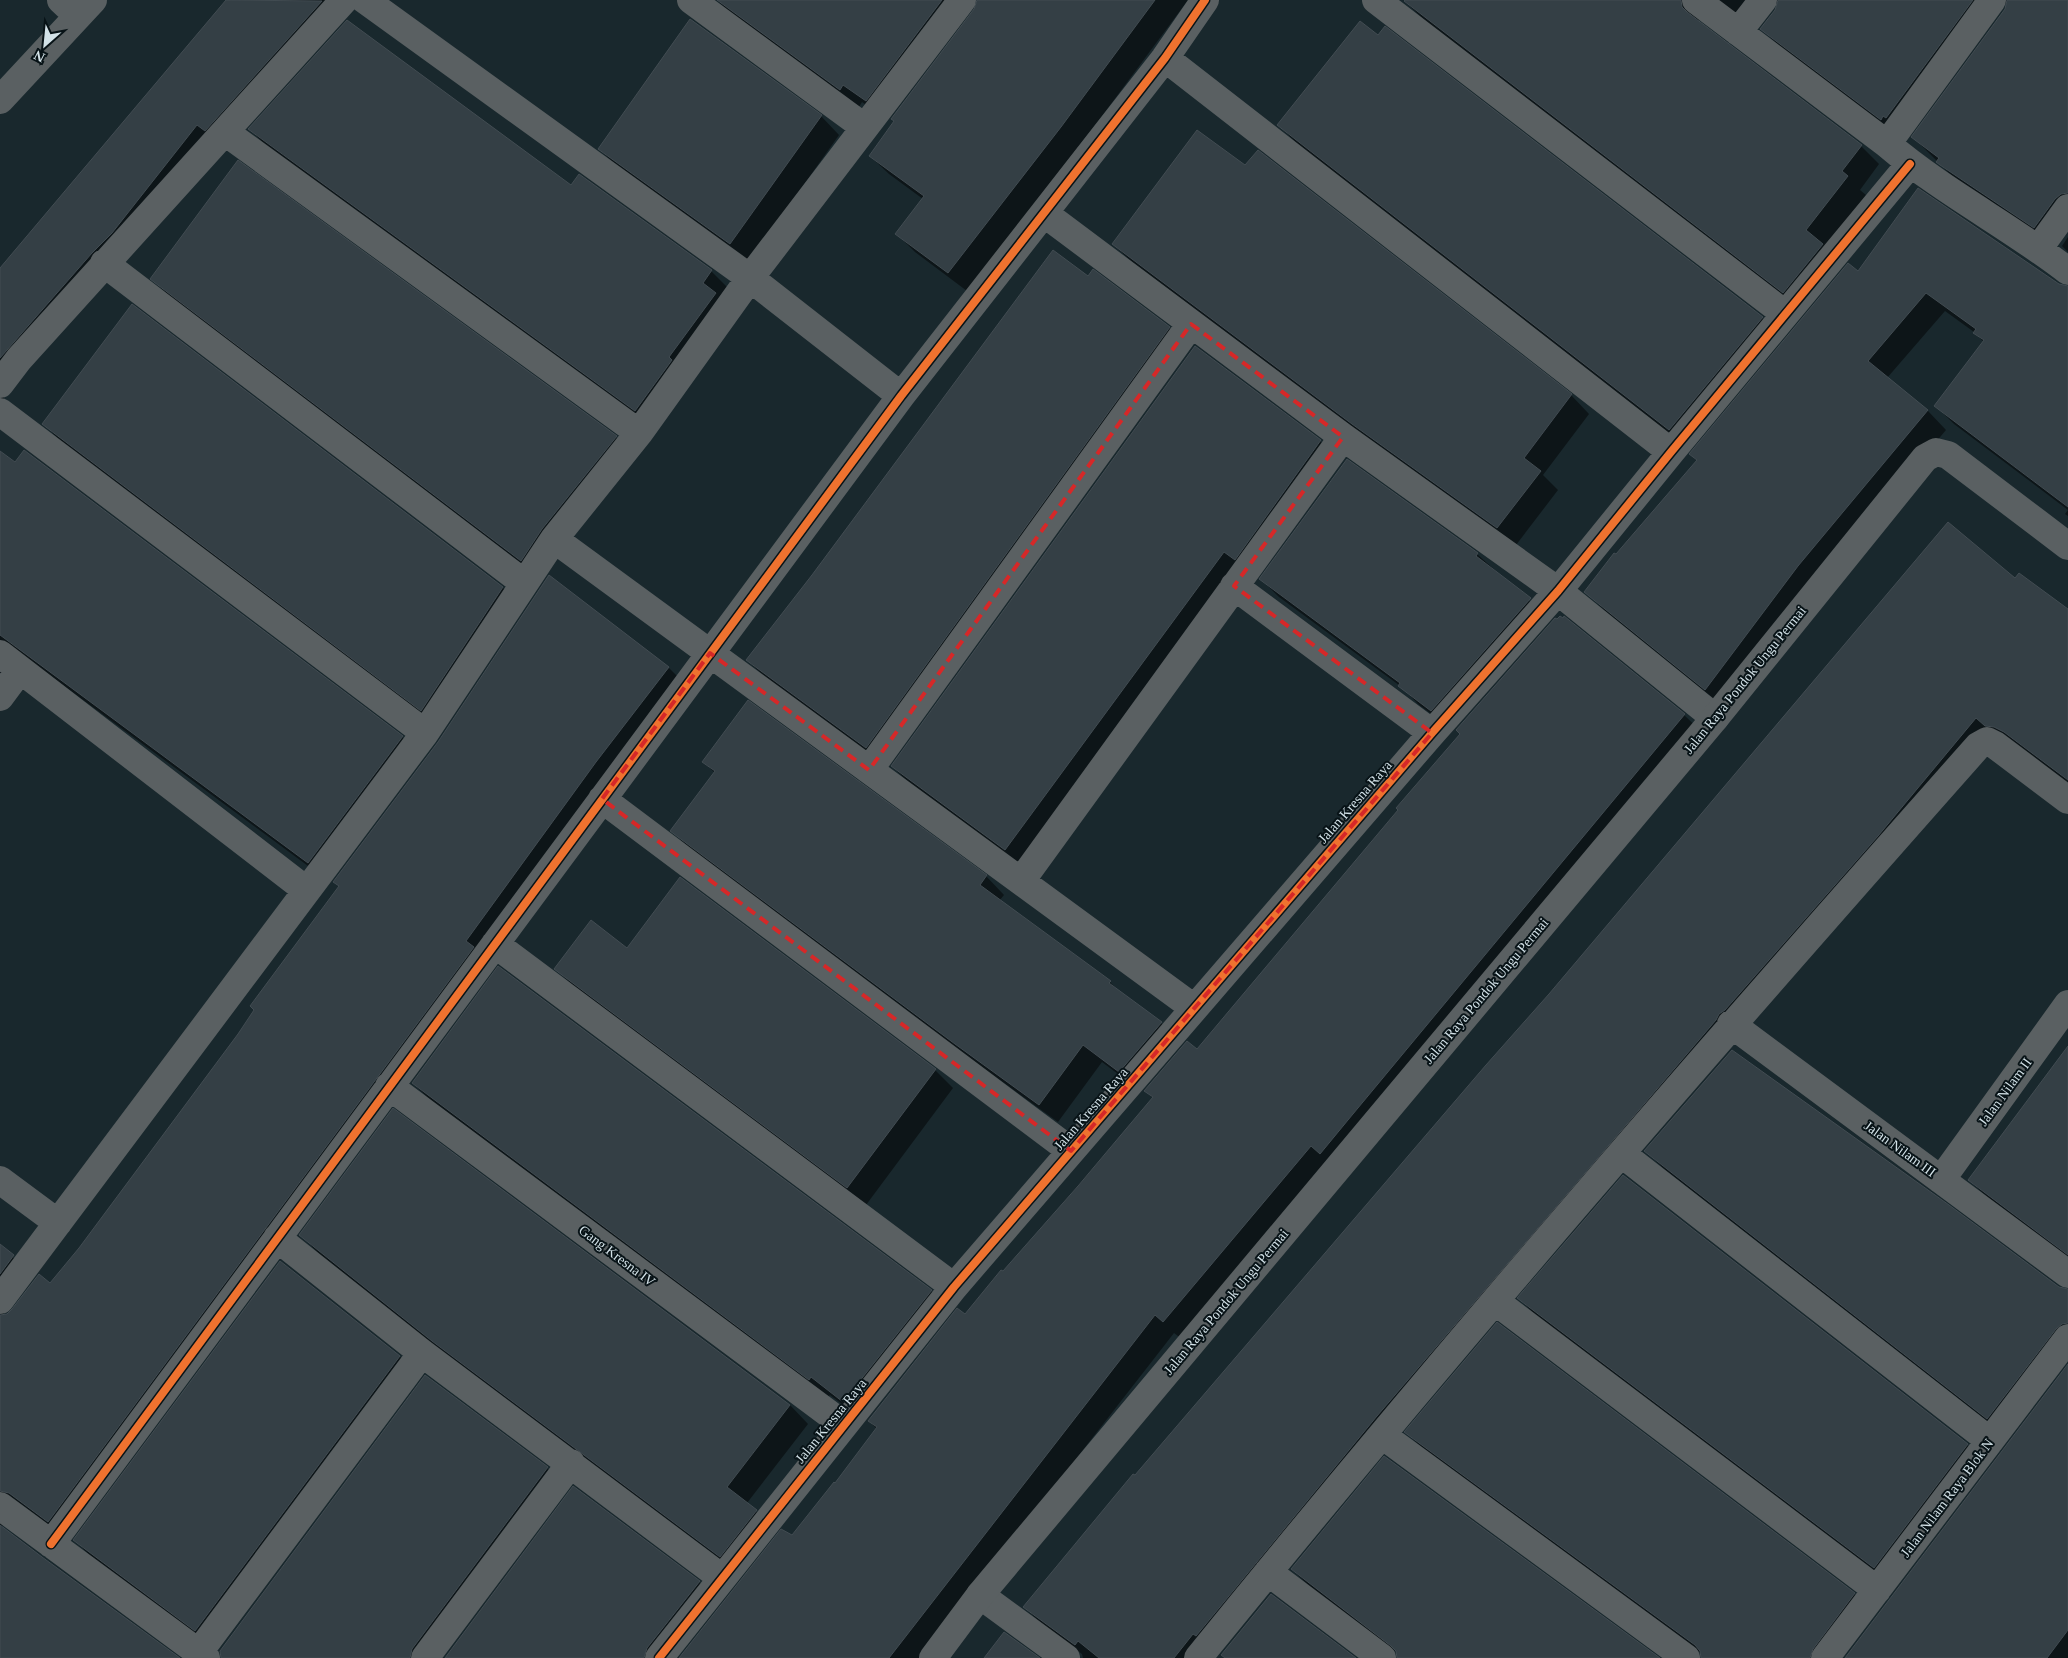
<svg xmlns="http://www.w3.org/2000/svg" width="2068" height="1658" font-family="Georgia,serif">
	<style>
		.shadow { fill: #0007 }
		.building { fill: #343f45; stroke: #424c52 }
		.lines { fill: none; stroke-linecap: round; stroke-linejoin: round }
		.minor { stroke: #5a6062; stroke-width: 28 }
		.tertiary { stroke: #5a6062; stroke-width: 28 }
		.cycleway-casing { stroke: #081317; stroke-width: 11 }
		.cycleway { stroke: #ef722f; stroke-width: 8 }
		.marked { fill: none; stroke: #d62828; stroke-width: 4; stroke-dasharray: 10 6; stroke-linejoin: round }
		.labels { text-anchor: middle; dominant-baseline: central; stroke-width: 4; stroke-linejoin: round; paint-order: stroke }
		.street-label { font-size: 14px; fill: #d3e2e8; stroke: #081317 }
	</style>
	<rect width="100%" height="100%" fill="#19282d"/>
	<!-- shadow -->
	<path class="shadow" d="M228,0H340L5,394L0,411V272Z
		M717,0H951L884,118L862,102L859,107L728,11Z
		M988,0H1188L1105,112L967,291L915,252L897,234L923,199L889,174L870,156Z
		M1406,0H2068V225L2053,245L1956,180L1913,137L2006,10L2008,3L2005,4L1900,137L1780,47L1762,29L1776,10L1780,3L1775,4L1754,28L1699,17V24L1861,146L1879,164L1860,190L1866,195L1825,248L1802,310L1424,20L1405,1Z
		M690,20L821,116L839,135L749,262L618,167L599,149Z
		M1279,125L1762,318L1780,336L1688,448L1297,144Z
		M250,129L572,187L711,271L729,289L654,429L268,148Z
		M2068,237V252L2062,246Z
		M1113,244L1571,395L1589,414L1543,475L1558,490L1516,545L1372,443L1132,262Z
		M1858,273L2058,285L2068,288V516L2065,514L2068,510L1954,424L1936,406L1984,342L1974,332L1945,311L1887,378L1928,411L1946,430L1816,585L1724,707L1604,610L1585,591L1698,461L1691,454Z
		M1089,277L1169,328L1187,346L885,765L766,678L747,660Z
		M152,279L616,437L634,455L540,578L170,297Z
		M132,306L503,588L521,606L440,728L62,443L44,424Z
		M1195,347L1320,441L1339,460L1024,868L911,785L892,766Z
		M24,451L402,737L421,755L327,880L29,660L0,701V452L15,464Z
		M1477,554L1548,618L1450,728L1418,704L1403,688L1279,597L1261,579Z
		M2015,580L2068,610V784L1995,736L1737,1033L1211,1658H1083L1082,1654L1043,1625L1024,1607L1135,1477Z
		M1564,618L1684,715L1703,733L1182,1339L1174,1333L921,1658H681L792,1537L835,1485L877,1429L869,1421L1003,1273L1153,1098L1146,1090L1197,1051Z
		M669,668L687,686L67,1539L2,1523L3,1529L178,1658H0V1246L32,1274L6,1309L3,1316L7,1315L51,1285Z
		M704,762L986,876L1004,895L999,901L1110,982L1121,994L1161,1023L1179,1042L1138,1089L1102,1062L1058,1122L975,1062L690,849L672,831L715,773Z
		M556,969L935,1070L953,1088L866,1205L574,987Z
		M2068,1048V1258L1988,1198L1969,1180Z
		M413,1083L931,1291L949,1309L862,1419L830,1395L828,1397L432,1102Z
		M1646,1151L2068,1291V1355L2006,1436L1664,1169Z
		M301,1235L790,1405L808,1424L747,1503L774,1529L739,1574L451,1359L319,1254Z
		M281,1262L400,1357L418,1375L214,1648L93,1559L75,1540Z
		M1519,1298L1967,1445L1986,1463L1893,1585L1537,1317Z
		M2068,1366V1658H1846Z
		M425,1377L547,1468L566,1487L437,1658H222Z
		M1406,1432L1854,1594L1872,1612L1838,1658H1703L1702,1654L1424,1450Z
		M574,1488L699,1582L718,1600L672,1658H446Z
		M1292,1569L1657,1658H1399L1398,1653L1311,1588Z"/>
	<!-- building -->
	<path class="building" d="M226,0L322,1L205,131L197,125L112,233L92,253L0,358V268Z
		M717,0H942L866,101L843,85L840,90Z
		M977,0H1155L1061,127L948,273L895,234L924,196L869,156L894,121L891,119L974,9Z
		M1405,0H1681L1682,7L1687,12L1862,145L1842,171L1848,176L1806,230L1823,244L1783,293L1404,1Z
		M1778,0H1973L1886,118L1883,116L1881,120L1760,29L1775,10Z
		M2007,0H2068V193L2061,194L2055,199L2034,228L1940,165L1936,162L1939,158L1911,137L2005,9Z
		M690,19L822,115L730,244L598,149Z
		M347,20L571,185L579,174L712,270L703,283L716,293L669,357L672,360L635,411L248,129Z
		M1360,21L1378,35L1385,26L1763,317L1669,430L1277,125Z
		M1197,130L1245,165L1258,150L1572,394L1524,458L1541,471L1497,528L1352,424L1112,244Z
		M238,160L617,436L542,529L521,561L150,279Z
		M1918,188L2059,284L2068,286V507L1934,406L1984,340L1973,333L1976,329L1926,293L1868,361L1928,410L1798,566L1705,690L1584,592L1614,553L1616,554L1697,460L1689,454L1848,263L1858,271Z
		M1053,250L1088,276L1093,269L1170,327L866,748L746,660L812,575Z
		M132,304L503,587L421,711L42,424Z
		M1195,346L1321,440L1235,560L1224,552L1005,850L891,766Z
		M24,450L403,736L308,863L0,635V451L15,462Z
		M1347,459L1478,553L1476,556L1531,598L1431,711L1398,686L1400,683L1259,579Z
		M1948,522L2015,578L2019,573L2068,609V780L2004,732L1994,727L1985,726L1976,718L1878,836L1725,1010L1719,1014L1716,1020L1377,1416L1196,1636L1193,1634L1174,1658H1099L1078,1641L1075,1645L1023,1607L1133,1474L1135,1475L1486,1065L1549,994Z
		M549,575L669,667L596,762L466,941L474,947L48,1522L9,1493L0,1491V1315L7,1314L12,1309L39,1274L50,1283L79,1248L238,1034L254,1010L250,1006L339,886L333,882L438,742Z
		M1560,616L1563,618L1564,616L1685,714L1348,1120L1320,1154L1311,1146L1163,1322L1155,1315L889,1658H679L781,1529L792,1535L834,1482L835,1483L877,1427L868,1421L957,1308L965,1314L1001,1270L1003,1271L1078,1186L1153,1097L1144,1091L1187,1041L1197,1049L1398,810L1396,808L1460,734L1456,730L1555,618L1557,619Z
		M748,700L987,875L980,885L1111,981L1109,983L1162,1022L1119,1072L1083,1045L1039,1105L955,1044L670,831L715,771L702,762Z
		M680,877L936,1069L847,1188L554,969L591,920L627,948Z
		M498,966L932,1290L843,1402L811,1377L809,1380L412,1083Z
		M2068,1046V1255L1968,1180Z
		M1732,1050L1949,1205L2059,1287L2068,1289V1323L2062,1324L2056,1329L1987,1419L1644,1151Z
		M393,1108L790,1405L727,1487L757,1510L720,1557L432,1341L299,1235Z
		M1623,1175L1968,1444L1874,1568L1517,1298Z
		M0,1244L14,1255L0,1274Z
		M280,1261L400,1356L195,1631L73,1540Z
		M1497,1322L1855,1593L1813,1649L1810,1658H1701L1700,1651L1695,1645L1404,1432Z
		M2068,1364V1630L2047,1658H1845Z
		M425,1375L548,1467L412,1649L410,1658H221L220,1651Z
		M1384,1456L1660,1658H1397L1396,1651L1391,1646L1291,1569Z
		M573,1486L700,1581L647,1648L644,1658H445Z
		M0,1525L42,1557L180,1658H0Z
		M1271,1594L1356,1658H1225L1221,1655Z
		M1004,1632L1040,1658H984Z"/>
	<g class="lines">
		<!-- minor -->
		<path class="minor" d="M61,0L78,16
			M365,0L750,278L901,396
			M691,0L864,127
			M1376,0L1785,314
			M1696,0L1887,144C1943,192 2010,226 2068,271
			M1738,32L1763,0
			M1165,58L1671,452
			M0,100L93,0
			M225,132L639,433
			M1887,144L1992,0
			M1045,214L1343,437L1558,591L1715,718
			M2039,248L2068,208
			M104,263L524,583
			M0,384L19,359L344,0
			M0,412L425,733
			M554,539L1194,1008
			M1234,586L1432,733
			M0,654L306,890
			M0,697L20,670
			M869,770L1191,324
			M602,799L1071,1151
			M1021,881L1343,437
			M495,944L954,1287
			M1731,1024L2068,1274
			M389,1086L844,1425
			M1622,1154L1990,1441
			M0,1180L58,1223
			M1941,1180L2068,1004
			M277,1238L422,1353L722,1578
			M0,1300L425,733L554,539L639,433L750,278L962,0
			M1495,1301L1877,1590
			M1382,1435L1686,1658
			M0,1506L206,1658
			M51,1544L901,396L1165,58L1205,0
			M1268,1572L1382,1658
			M980,1595L1066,1658
			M199,1652L422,1353
			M425,1658L571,1463
			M659,1658L954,1287L1432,733L1558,591L1671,452L1910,164
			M1198,1658C1450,1347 1713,1045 1978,746L1987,741L1995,745L2068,800
			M1825,1658L2068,1338"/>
		<!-- tertiary -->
		<path class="tertiary" d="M933,1658L980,1595L1715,718L1925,458L1936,452L1948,455L2068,546"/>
		<defs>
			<path id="cycleway" d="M51,1544L901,396L1165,58L1205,0
				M659,1658L954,1287L1432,733L1558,591L1671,452L1910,164"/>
		</defs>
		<!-- cycleway casing -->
		<use href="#cycleway" class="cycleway-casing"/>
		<!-- cycleway -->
		<use href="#cycleway" class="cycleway"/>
	</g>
	<!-- marked area -->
	<path class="marked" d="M1191,324L1343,437L1234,586L1432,733L1071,1151L602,799L710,653L869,770Z"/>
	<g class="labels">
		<!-- street labels -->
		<g class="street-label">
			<text transform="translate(1745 680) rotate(-51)">Jalan Raya Pondok Ungu Permai</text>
			<text transform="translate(1355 802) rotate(-49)">Jalan Kresna Raya</text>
			<text transform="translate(1486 991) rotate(-50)">Jalan Raya Pondok Ungu Permai</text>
			<text transform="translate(2005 1092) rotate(-54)">Jalan Nilam II</text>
			<text transform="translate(1091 1109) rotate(-49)">Jalan Kresna Raya</text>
			<text transform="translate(1900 1149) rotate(36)">Jalan Nilam III</text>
			<text transform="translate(617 1256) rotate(37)">Gang Kresna IV</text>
			<text transform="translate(1226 1302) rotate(-50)">Jalan Raya Pondok Ungu Permai</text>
			<text transform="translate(831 1421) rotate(-51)">Jalan Kresna Raya</text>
			<text transform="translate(1947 1498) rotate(-53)">Jalan Nilam Raya Blok N</text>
		</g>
	</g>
	<!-- north arrow -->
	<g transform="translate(45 45) rotate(207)" stroke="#081317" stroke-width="4" paint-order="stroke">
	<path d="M0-4L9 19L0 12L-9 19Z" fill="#d3e2e8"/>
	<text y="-8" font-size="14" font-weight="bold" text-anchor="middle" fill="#d3e2e8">N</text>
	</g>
</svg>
